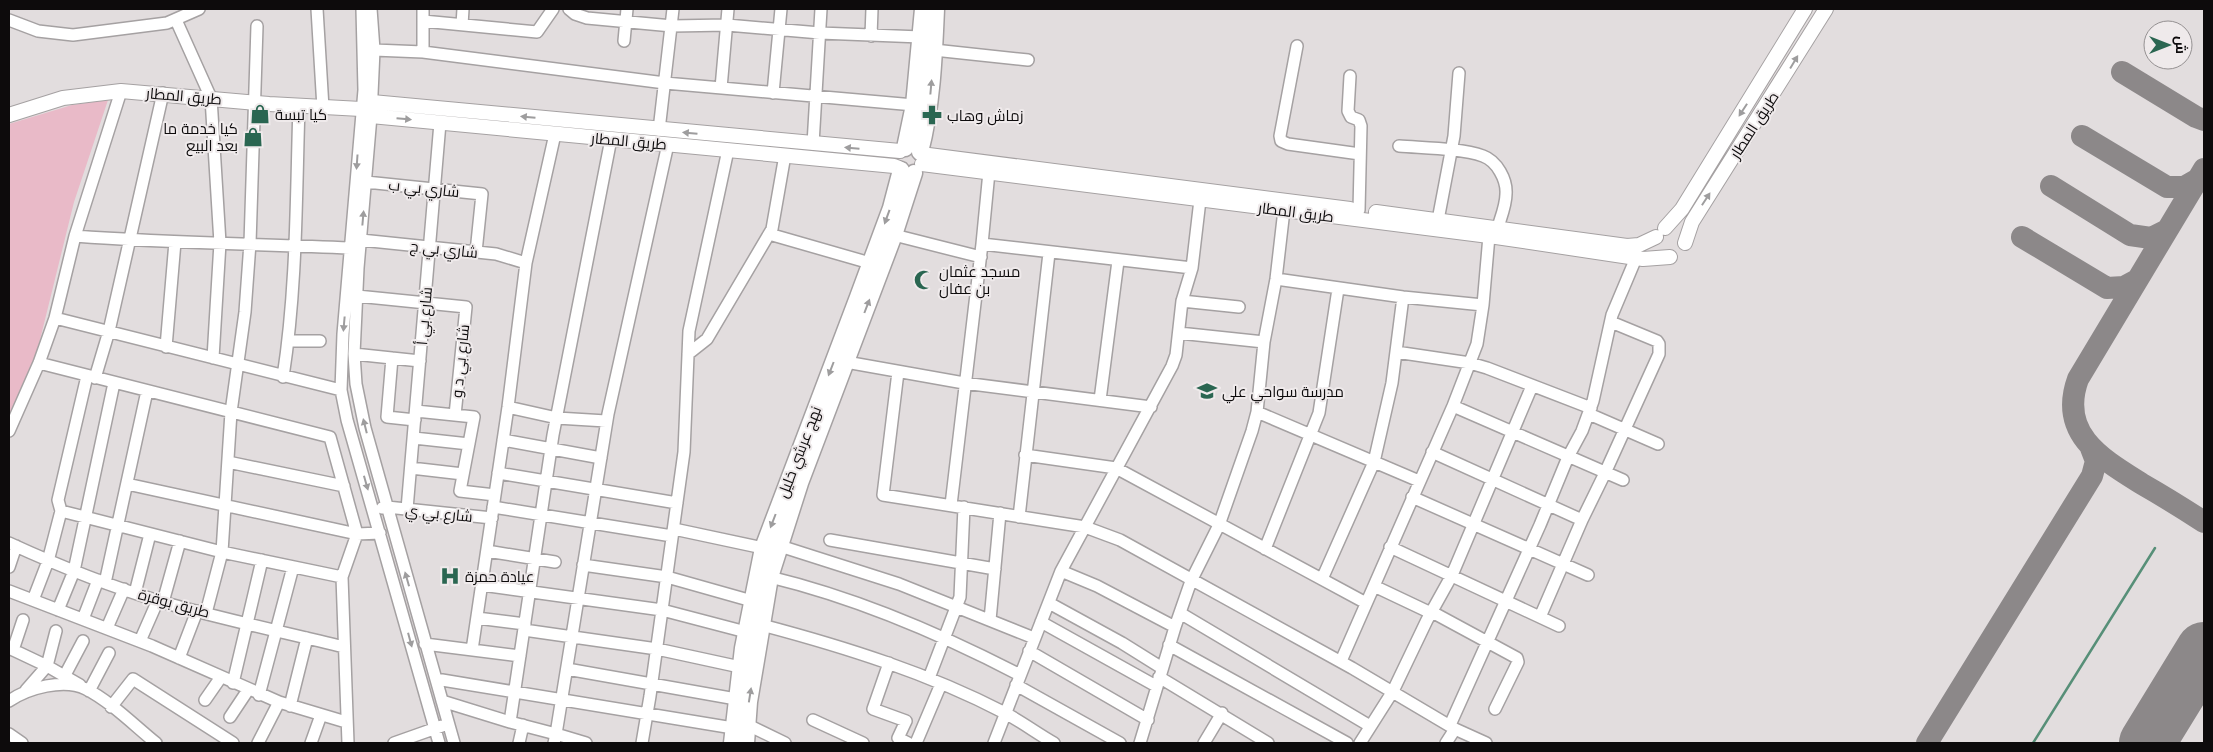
<svg xmlns="http://www.w3.org/2000/svg" width="2213" height="752" font-family="Lora,Cairo,serif">
	<style>
		.green { fill: #e9bac8 }
		.lines { fill: none; stroke-linecap: round; stroke-linejoin: round }
		.stream { stroke: #578f78; stroke-width: 2.5 }
		.taxiway { stroke: #8c8889; stroke-width: 22 }
		.runway { stroke: #8c8889; stroke-width: 56 }
		.minor-casing { stroke: #a5a1a2; stroke-width: 14 }
		.major-casing { stroke: #a5a1a2; stroke-width: 16 }
		.highway-casing { stroke: #a5a1a2; stroke-width: 19 }
		.minor { stroke: #fff; stroke-width: 11 }
		.major { stroke: #fff; stroke-width: 14 }
		.highway { stroke: #fff; stroke-width: 16 }
		.oneway { fill: #9e9d9e }
		.labels { text-anchor: middle; dominant-baseline: central; stroke-width: 4; stroke-linejoin: round; paint-order: stroke }
		.street-label { font-size: 15px; fill: #0d0b0c; stroke: #efeaeb }
		.poi-label { font-size: 15px; fill: #0d0b0c; stroke: #efeaeb; text-anchor: start }
	</style>
	<rect width="100%" height="100%" fill="#e2ddde"/>
	<!-- green -->
	<path class="green" d="M108,100L74,202L37,352L9,415V124L72,105Z"/>
	<g class="lines">
		<!-- stream -->
		<path class="stream" d="M2033,743L2155,548"/>
		<!-- taxiway -->
		<path class="taxiway" d="M2122,72L2196,117L2204,120
			M2082,136L2167,187H2184L2198,179
			M2204,169L2078,379C2058,434 2102,459 2142,484C2163,496 2184,509 2204,522
			M2051,186L2130,235L2151,238L2167,230
			M2022,237L2107,288L2124,287L2137,280
			M1927,743L2092,476L2096,461L2091,448"/>
		<!-- runway -->
		<path class="runway" d="M2147,743L2204,650"/>
		<defs>
			<path id="minor" d="M317,9L323,108
				M362,9L364,90L343,334L341,390L347,420L439,743
				M371,9L374,50L371,116L358,268L354,354L356,384L365,428L454,743
				M569,9L575,14L587,18L672,26L727,25L820,33L921,37
				M9,20L38,31L73,35L167,23L199,9
				M176,20L211,98L220,243L213,358
				M423,21L537,32L553,9
				M462,25L463,9
				M871,36L872,9
				M624,41L627,9
				M1297,46L1280,136L1281,141L1288,144L1360,154
				M374,50L423,52L665,83L914,105
				M934,50L1028,60
				M423,52V9
				M1350,76L1348,111L1351,117L1359,120L1361,126L1359,210
				M721,88L728,9
				M773,93L781,9
				M659,130L673,9
				M813,144L821,9
				M1399,146C1423,148 1461,148 1483,156C1497,161 1507,180 1506,194C1506,205 1501,217 1498,227
				M366,182L482,194L476,252
				M1438,220L1454,136L1459,73
				M769,234L870,263
				M894,235L981,257
				M75,236C166,243 258,244 350,248
				M361,240L496,254L526,263
				M982,244L1192,268
				M1276,279L1403,297L1483,305
				M357,296L466,307L455,415
				M1182,301L1239,307
				M55,318L341,390
				M1179,333L1264,342
				M289,341H320
				M166,347L175,242
				M1396,352L1470,363L1487,368L1591,408
				M354,354L420,361
				M688,354L707,339L772,229L785,155
				M392,358L387,417L415,420
				M846,362L964,383L1151,407
				M39,363L330,437L357,534L342,577L348,743
				M898,372L883,495L1085,527L1120,540L1352,668L1455,729L1486,743
				M283,377C297,287 296,196 299,106
				M95,378L109,331L163,93
				M1100,400L1118,261
				M1453,406L1623,480
				M508,407L557,418L606,421
				M416,411L474,417L460,491L495,495
				M1257,412L1419,481
				M1589,414L1658,444
				M9,431L39,363L55,318L75,236L121,91
				M414,438L469,444
				M503,440L601,458
				M1432,452L1582,520
				M1025,455L1116,468L1366,603
				M228,462L344,486
				M411,468L463,474
				M498,473L677,503
				M127,484L357,534L380,533
				M1412,497L1588,575
				M951,505L982,244L989,172
				M493,507L672,536
				M382,508L387,507L492,518
				M407,509L440,123
				M61,511L222,552L342,577
				M1019,517L1049,253
				M674,529L763,548
				M830,540L995,569
				M9,543C59,566 109,586 162,602C222,619 283,632 344,647
				M780,546L899,584L1034,638
				M1390,547L1559,626
				M1265,549L1319,413L1338,289
				M487,551L555,562
				M583,565L667,577L752,601
				M9,567L16,546
				M1061,571L1097,586L1175,627
				M770,577C857,598 941,634 1020,675
				M1322,579L1374,462L1392,383L1403,297
				M105,583L147,391
				M482,585L662,610L746,632
				M1374,586L1431,613
				M9,591L152,646L279,702L346,722
				M135,593L150,534
				M33,600L48,561L61,511L58,500L87,376
				M163,602L180,541
				M1049,603L1122,643L1162,668
				M58,610L74,571L114,383
				M1432,612L1517,658L1518,662L1495,709
				M206,613L222,552L231,412L245,312L250,243L257,26
				M1180,613L1370,726
				M1540,617L1582,520L1605,473L1659,354V344L1657,341L1611,322
				M477,618L525,624
				M83,619L98,580
				M990,620L1000,513
				M1041,622L1156,686
				M762,625C845,647 928,673 1005,713C1022,722 1038,734 1054,743
				M107,628L124,589
				M524,630L657,649L740,667
				M140,641L158,600
				M425,644L520,656
				M1169,645L1347,743
				M9,648L47,666L80,685
				M13,650L23,620
				M472,650L508,407L526,263L555,134
				M1029,651L1148,720
				M179,658L197,611
				M1341,661L1453,406L1477,344L1483,305L1489,236
				M889,663L873,709L906,721L898,738L908,743
				M567,669L736,699
				M65,675L83,641
				M1159,677L1268,743
				M929,678L960,597L964,507
				M436,679L733,728
				M233,683L262,560
				M1016,685L1120,743
				M26,690L47,666L56,631
				M89,691L109,653
				M259,695L293,567
				M205,700L221,677
				M9,701C28,688 64,678 86,689C110,701 135,726 156,743
				M442,701L510,722L553,435L611,139
				M290,706L307,638
				M111,707L133,679L233,743
				M230,717L248,690
				M813,720L863,743
				M510,722L556,734L608,414L668,144
				M748,725L785,743
				M1450,725L1540,525L1568,457L1582,431L1593,401L1612,315L1636,258
				M9,734L22,743
				M258,743L279,702
				M311,743L321,715
				M394,743L442,726
				M519,743L523,725
				M554,743L556,734L586,743
				M642,743L650,696L684,452L689,331L728,150
				M916,743L941,684
				M994,743L1061,571L1172,366L1176,355L1182,301L1192,268L1200,200
				M1140,743L1175,627L1191,581L1219,525L1252,431L1257,412L1264,342L1276,279L1284,210
				M1204,743L1222,713
				M1360,743L1393,691L1427,620L1452,575L1532,386
				M1446,743L1455,729"/>
			<path id="major" d="M9,115L63,98L121,91L269,104L361,109
				M921,154L1350,209
				M922,164L1489,236L1643,259L1670,257
				M899,168L894,166L371,116L361,109L372,102L900,151
				M1376,212L1627,246L1639,245L1656,237
				M1665,228L1682,209L1805,9
				M1685,243L1692,222L1826,9"/>
			<path id="highway" d="M905,148L914,105L923,9
				M920,152C932,106 934,56 936,9
				M732,743L743,648L763,548L858,297L891,208L901,170
				M746,743L749,702L770,577L800,483L894,235L914,173"/>
		</defs>
		<!-- minor casing -->
		<use href="#minor" class="minor-casing"/>
		<!-- major casing -->
		<use href="#major" class="major-casing"/>
		<!-- highway casing -->
		<use href="#highway" class="highway-casing"/>
		<!-- minor -->
		<use href="#minor" class="minor"/>
		<!-- major -->
		<use href="#major" class="major"/>
		<!-- highway -->
		<use href="#highway" class="highway"/>
	</g>
	<!-- one-way arrows -->
	<defs><path id="oneway-solid" d="M-6-.8H1V-3.2L6.5 0L1 3.2V.8H-6Z" transform="scale(1.25)"/></defs>
	<g class="oneway">
		<use href="#oneway-solid" transform="translate(1794 62) rotate(-59)"/>
		<use href="#oneway-solid" transform="translate(931 87) rotate(-85)"/>
		<use href="#oneway-solid" transform="translate(1743 110) rotate(123)"/>
		<use href="#oneway-solid" transform="translate(528 117) rotate(-175)"/>
		<use href="#oneway-solid" transform="translate(404 119) rotate(5)"/>
		<use href="#oneway-solid" transform="translate(690 133) rotate(-175)"/>
		<use href="#oneway-solid" transform="translate(852 148) rotate(-175)"/>
		<use href="#oneway-solid" transform="translate(357 162) rotate(94)"/>
		<use href="#oneway-solid" transform="translate(1706 199) rotate(-57)"/>
		<use href="#oneway-solid" transform="translate(887 217) rotate(110)"/>
		<use href="#oneway-solid" transform="translate(363 218) rotate(-85)"/>
		<use href="#oneway-solid" transform="translate(867 306) rotate(-69)"/>
		<use href="#oneway-solid" transform="translate(344 324) rotate(95)"/>
		<use href="#oneway-solid" transform="translate(831 369) rotate(111)"/>
		<use href="#oneway-solid" transform="translate(365 426) rotate(-104)"/>
		<use href="#oneway-solid" transform="translate(366 483) rotate(74)"/>
		<use href="#oneway-solid" transform="translate(773 521) rotate(111)"/>
		<use href="#oneway-solid" transform="translate(407 579) rotate(-106)"/>
		<use href="#oneway-solid" transform="translate(410 640) rotate(75)"/>
		<use href="#oneway-solid" transform="translate(750 695) rotate(-81)"/>
	</g>
	<!-- icons -->
	<defs>
		<symbol id="shop-bare" viewBox="-9 -9 18 18"><path d="M-5-2.5h2.3a2.7 3.5 0 0 1 5.4 0H5L5.5 6h-11ZM-1.5-2.5h3a1.5 2.3 0 0 0-3 0Z" fill="#2a6651" stroke="#efeaeb" stroke-width="2.5" paint-order="stroke"/></symbol>
		<symbol id="pharmacy-bare" viewBox="-9 -9 18 18"><path d="M-2-6h4v4h4v4h-4v4h-4v-4h-4v-4h4Z" fill="#2a6651" stroke="#efeaeb" stroke-width="2.5" paint-order="stroke"/></symbol>
		<symbol id="mosque-bare" viewBox="-9 -9 18 18"><path d="M3.5-4.9A6 6 0 1 0 3.5 4.9A5 5 0 1 1 3.5-4.9Z" fill="#2a6651" stroke="#efeaeb" stroke-width="2.5" paint-order="stroke"/></symbol>
		<symbol id="school-bare" viewBox="-9 -9 18 18"><path d="M0-5L7-2L0 1L-7-2ZM-4 1L0 2.5L4 1V4Q0 6-4 4Z" fill="#2a6651" stroke="#efeaeb" stroke-width="2.5" paint-order="stroke"/></symbol>
		<symbol id="hospital-bare" viewBox="-9 -9 18 18"><path d="M-5-5h3v3.5h4V-5h3V5h-3V1.5h-4V5h-3Z" fill="#2a6651" stroke="#efeaeb" stroke-width="2.5" paint-order="stroke"/></symbol>
	</defs>
	<g fill-rule="evenodd">
		<use href="#shop-bare" x="246" y="100" width="28" height="28"/>
		<use href="#pharmacy-bare" x="918" y="101" width="28" height="28"/>
		<use href="#shop-bare" x="239" y="123" width="28" height="28"/>
		<use href="#mosque-bare" x="910" y="266" width="28" height="28"/>
		<use href="#school-bare" x="1193" y="377" width="28" height="28"/>
		<use href="#hospital-bare" x="436" y="562" width="28" height="28"/>
	</g>
	<g class="labels">
		<!-- street labels -->
		<g class="street-label">
			<text transform="translate(184 96) rotate(5)">طريق المطار</text>
			<text transform="translate(1754 125) rotate(-57)">طريق المطار</text>
			<text transform="translate(629 141) rotate(5)">طريق المطار</text>
			<text transform="translate(424 188) rotate(6)">شاري بي ب</text>
			<text transform="translate(1296 212) rotate(7)">طريق المطار</text>
			<text transform="translate(444 249) rotate(6)">شاري بي ج</text>
			<text transform="translate(424 316) rotate(-85)">شارع بي أ</text>
			<text transform="translate(460 361) rotate(-84)">شارع بي د و</text>
			<text transform="translate(799 452) rotate(-69)">نهج عرشي خليل</text>
			<text transform="translate(439 513) rotate(6)">شارع بي ي</text>
			<text transform="translate(174 603) rotate(15)">طريق بوقرة</text>
		</g>
		<!-- poi labels -->
		<g class="poi-label">
			<text x="275" y="114">كيا تبسة</text>
			<text x="947" y="115">زماش وهاب</text>
			<text x="238" y="128" text-anchor="end">كيا خدمة ما<tspan x="238" dy="17">بعد البيع</tspan></text>
			<text x="939" y="271">مسجد عثمان<tspan x="939" dy="17">بن عفان</tspan></text>
			<text x="1222" y="391">مدرسة سواحي علي</text>
			<text x="465" y="576">عيادة حمزة</text>
		</g>
	</g>
	<!-- border -->
	<rect width="2213" height="752" fill="none" stroke="#0d0b0c" stroke-width="20"/>
	<!-- north arrow -->
	<g transform="translate(2168 45) rotate(90)"><circle r="24" fill="#efeaeb" stroke="#959192"/>
	<path d="M0-4L9 19L0 12L-9 19Z" fill="#2a6651"/>
	<text y="-8" font-size="14" font-weight="bold" text-anchor="middle" fill="#0d0b0c">ش</text>
	</g>
</svg>
